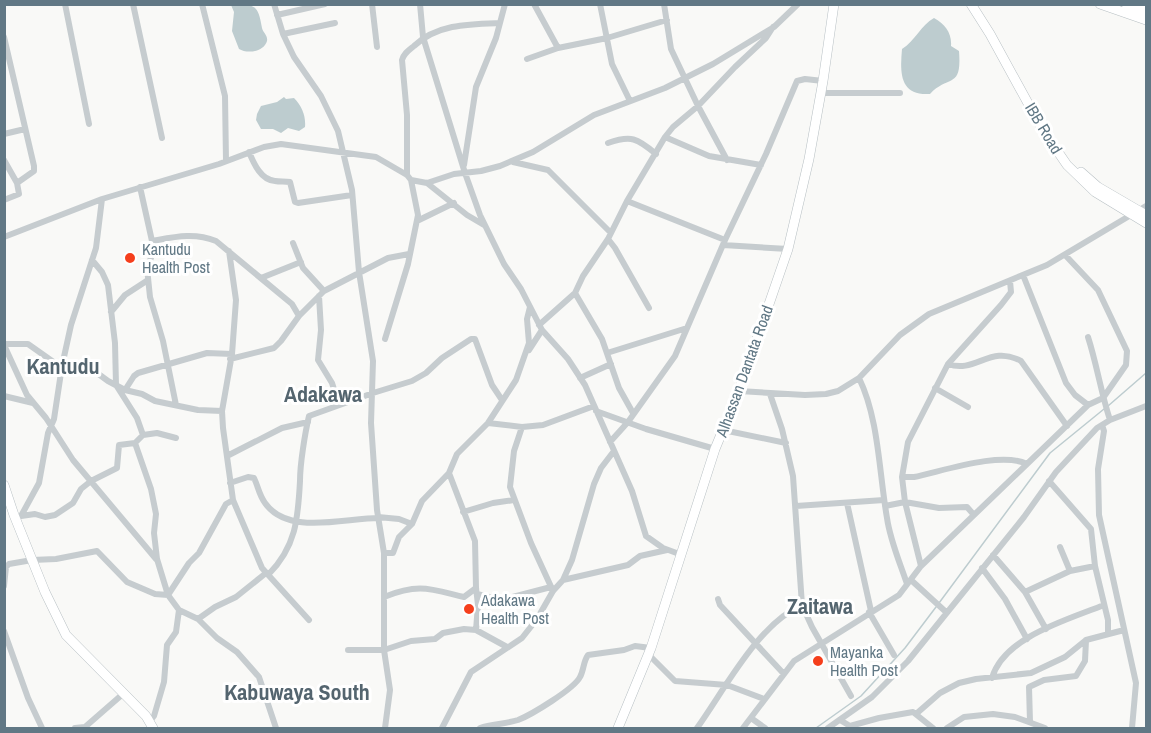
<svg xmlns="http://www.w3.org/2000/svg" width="1151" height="733" viewBox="0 0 1151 733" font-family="'Archivo Narrow',sans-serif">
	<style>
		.water { fill: #bdcccf }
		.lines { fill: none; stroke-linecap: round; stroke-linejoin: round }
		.stream { stroke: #bdcccf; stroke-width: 1.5 }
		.secondary-casing { stroke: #b8c0c4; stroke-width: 10 }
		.street { stroke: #c6cccf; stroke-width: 6 }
		.secondary { stroke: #fff; stroke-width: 9 }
		.poi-dot { fill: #f53f1c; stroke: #fff; stroke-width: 2 }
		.labels { text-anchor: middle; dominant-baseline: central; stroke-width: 6; stroke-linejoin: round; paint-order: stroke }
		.street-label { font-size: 16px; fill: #617885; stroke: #fff }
		.poi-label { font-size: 16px; fill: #617885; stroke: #fff; text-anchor: start }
		.district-label { font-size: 22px; font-weight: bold; fill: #54656f; stroke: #fff }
	</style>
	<rect width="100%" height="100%" fill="#f9f9f7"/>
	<path class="water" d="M231,5C255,4 258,4 262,28C263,33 268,35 267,41C264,52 247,54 239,49L232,31L234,12Z
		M934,18C945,24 952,33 951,46L959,51C962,90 949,74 930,94C899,96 900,72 902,49C915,41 921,25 934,18Z
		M284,97L286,99L294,98C302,106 306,116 305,127L299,131L288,128L281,133L273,129H261L256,120L257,114L261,106L277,102Z"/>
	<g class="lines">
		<path class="stream" d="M1108,406L1146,373
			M939,603L1050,453L1104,409
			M816,728L861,696L905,648L936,607"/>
		<g class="secondary-casing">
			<path id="secondary" d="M971,4L990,34L1041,127L1067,165L1095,192L1146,223
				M1100,4L1146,20
				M1126,4L1146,11
				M1081,172L1098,187L1146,215
				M4,485L14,515L45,592L66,635L146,716L153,728
				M618,728L651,648L715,449L739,391L788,249L809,159L823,81L834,4"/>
		</g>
		<path class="street" d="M65,4L89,124
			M133,4L162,138
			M202,4L225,96L226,161
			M274,4L283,34L294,57L321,96L338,131L352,190L359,272L373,361L371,423L377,510L384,553V650L390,690L385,728
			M372,4L377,47
			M420,4L423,37L465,173L480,215L504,264L521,289L542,330L568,359L585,385L632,491L646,536L663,548L682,555
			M534,4L558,48L607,38L667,20
			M600,4L612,64L630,101
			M664,4L671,49L698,106L727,160
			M277,15L325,4
			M283,34L335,23
			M4,37L34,166V171L17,183L19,194L4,200
			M527,59L558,48
			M821,93H900
			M4,134L25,129
			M665,137L709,156L761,165
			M608,143C631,135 637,138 656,154
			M249,152C254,164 261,180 275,181C280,182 285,181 290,182L295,202L298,203L352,195
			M4,160L17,183
			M513,162L548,170L611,233
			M464,165L476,87L496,38L505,4
			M407,175V115L402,60C404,53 409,50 414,46C437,24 469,24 500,23
			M427,183L467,215L484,225
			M140,187L154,250L147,268L150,297L163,341L176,405
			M627,201L725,240
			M417,221L454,203
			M4,237L102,199L219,164L264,147L281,144L376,157L407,175L411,180L427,183L454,174L481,171L500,166L533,152L594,115L665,88L713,64L774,27L798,4
			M608,239L615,248L649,308
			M152,241C174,237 194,232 216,241L292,304L299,316
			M293,243L303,268L324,291
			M723,245L788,249
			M229,251L236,300L232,354L222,411L223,428L233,500L262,568L309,620
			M92,260L102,272L108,285L115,343L116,385L137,418L143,435
			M1023,275L1066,383L1075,395L1088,405
			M261,278L301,262
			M575,293L602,339L619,388L633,413
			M319,296L321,330L318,360L332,383L339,405
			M111,312L125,295L148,280
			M539,325L575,293L583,276L608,239L627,201L665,137L673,127L698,106L735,67L766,38L773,27
			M1088,337C1097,365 1101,393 1110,420
			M385,339L408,264L418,215L411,180
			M4,344H28L62,368L93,370L108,381L125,390L142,394L155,401L198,410L222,411
			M4,345L27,395L46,418L73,460L156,559
			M529,350L542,330
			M607,353L687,328
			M230,359L274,348L281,341L299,316L324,291L388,258L409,254
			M948,364C976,374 990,344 1021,361L1067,426
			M580,378L611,364
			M859,378C879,419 879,473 887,518C890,540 900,563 907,584
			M935,388L968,407
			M125,390L134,376L138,373L207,353L232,354
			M739,391L805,395L826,394L838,391L859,378L900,335L929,314L1047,265L1146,206
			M770,394L782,429L793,476L802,605L812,627L851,696
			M4,396L33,403
			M596,411L646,429L715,449
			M488,423L522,427L543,425L594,406
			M1102,425L1104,431L1098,469L1099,515L1136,683L1132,728
			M522,427L514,451L510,487L531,543L553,591
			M723,430L786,443
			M610,442L628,422L675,356L725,240L766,154L797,81L805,79L823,81
			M135,443L151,489L156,514L154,533L157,559L168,595L179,610L198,619L217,638L237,652L259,677L276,728
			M227,456L282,428L308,422
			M449,473L475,541L476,588L478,605L476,630
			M902,477H914C943,471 1001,451 1027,464
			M1049,481L1091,529L1095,566L1108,620V633
			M230,483L248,477L254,478C258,486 259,495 265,503C288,536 344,518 379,518
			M847,503L871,611
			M796,506L884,500
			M885,506L905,502L939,508L967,507L974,515
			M463,512L493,503L514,500
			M21,516L35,514L45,517L55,515L73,503L81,489L91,481L117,468L119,445L135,443L143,435L157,433L176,438
			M378,517L399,519L412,524
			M15,519L21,516L39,483L48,433L54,419L62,366L71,325L96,248L102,199
			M1060,547L1070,571
			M384,553H393L399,537L412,524L422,501L449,473L457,454L488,423L516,380L529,343L527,319L530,307
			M993,555L1025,592L1046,629
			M921,566L905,502L902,477L908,442L948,364L1001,305L1011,292L1010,281
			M982,568L1005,599L1027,639
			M268,575C296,547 298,519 300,481C300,464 305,433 309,416L373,393L412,381L426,373L442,358L471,339H475L492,385L502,400
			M563,580L628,565L640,556L667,550
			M911,580L946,612
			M4,586L6,567L9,564L32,560L56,559L97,551L127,582L155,594L168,595
			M1025,592L1070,571L1095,566
			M477,594L501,600L551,587
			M168,595L189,563L199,553L226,504L233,500
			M384,597C419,583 430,589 464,597L476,588
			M718,599L720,605L783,673
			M869,612L894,655
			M198,619L215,607L236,597L266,573
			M4,631L28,698L42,728
			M348,650H384L411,641L435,639L443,633L464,629L476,630L507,647
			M648,654L675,681L727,685L764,699
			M992,678C1004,637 1067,620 1104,605
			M916,714L940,693L959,683L976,679L1031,673L1065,657L1086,640L1124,630
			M751,718L765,728
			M840,720L850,726L879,718L913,712L933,728
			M150,721L154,716L164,682L167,645L176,632L179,610
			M1030,722L1029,687L1044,680L1076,676L1085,661L1086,640
			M75,728L85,727L124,693
			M442,728L471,672L522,638L537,619L553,591L563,580L572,560L594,484L601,468L614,451
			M480,728C492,724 505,724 518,720C531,715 574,689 580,677C584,670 583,662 588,655L624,650L635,646L651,648
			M697,728C725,689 758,624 802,605
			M743,728L794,661L899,595L921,566L1027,464L1088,405L1103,398L1126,365L1127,351L1098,290L1066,256
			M828,728L872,697L908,661L1024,517L1056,472L1097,428L1110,420L1146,406
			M947,728L964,717L993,714L1015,717L1045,728"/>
		<use href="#secondary" class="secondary"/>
	</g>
	<g class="poi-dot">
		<circle cx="130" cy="258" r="6"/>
		<circle cx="469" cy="609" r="6"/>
		<circle cx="818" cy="661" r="6"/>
	</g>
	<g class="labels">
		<g class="street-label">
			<text transform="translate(1044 128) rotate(59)">IBB Road</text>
			<text transform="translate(744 371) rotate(-70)">Alhassan Dantata Road</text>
		</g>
		<g class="poi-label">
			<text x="142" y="249">Kantudu<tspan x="142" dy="18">Health Post</tspan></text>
			<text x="481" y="600">Adakawa<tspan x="481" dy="18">Health Post</tspan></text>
			<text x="830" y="652">Mayanka<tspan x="830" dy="18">Health Post</tspan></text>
		</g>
		<g class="district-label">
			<text x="63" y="366">Kantudu</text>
			<text x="323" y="394">Adakawa</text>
			<text x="820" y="606">Zaitawa</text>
			<text x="297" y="692">Kabuwaya South</text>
		</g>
	</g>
	<rect width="1151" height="733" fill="none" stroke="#617885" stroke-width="12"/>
</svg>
